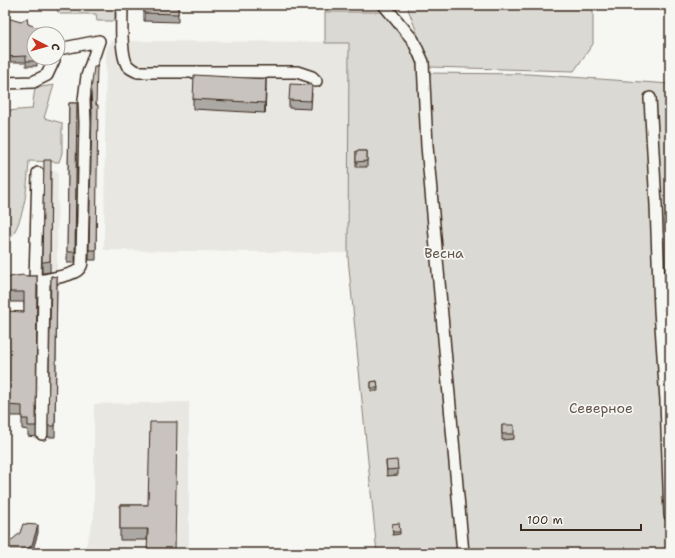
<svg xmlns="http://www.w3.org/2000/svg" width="675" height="558" viewBox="0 0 675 558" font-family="'Shantell Sans',sans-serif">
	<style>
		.built { fill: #e8e7e2 }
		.green { fill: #dad9d3; stroke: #8a8278 }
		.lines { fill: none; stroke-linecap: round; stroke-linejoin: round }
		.minor-casing { stroke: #3b2a1e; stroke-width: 14 }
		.minor { stroke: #f6f6f2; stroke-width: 11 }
		.wall { fill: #aca8a3; stroke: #3b2a1e }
		.shaded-wall { fill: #8c8885; stroke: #3b2a1e }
		.building { fill: #c8c3be; stroke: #3b2a1e }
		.labels { text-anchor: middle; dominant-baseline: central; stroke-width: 3.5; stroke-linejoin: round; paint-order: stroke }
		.park-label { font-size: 14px; fill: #63564b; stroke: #f6f6f2 }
	</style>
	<rect width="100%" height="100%" fill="#f6f6f2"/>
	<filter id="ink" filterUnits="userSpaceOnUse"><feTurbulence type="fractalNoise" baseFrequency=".025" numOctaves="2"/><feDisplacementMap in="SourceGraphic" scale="8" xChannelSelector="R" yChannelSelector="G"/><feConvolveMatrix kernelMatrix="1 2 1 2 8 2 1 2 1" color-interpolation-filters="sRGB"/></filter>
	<g filter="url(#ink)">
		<path class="built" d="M112,41L349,42L348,253L104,250L106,52L108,46Z
			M33,170L58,171L55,437H28Z
			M189,402V553H84L94,517V404Z"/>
		<path class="green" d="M5,5H115V21H97L96,14H60L58,12L54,6L5,7Z
			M412,5H593V44L574,71L430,67L408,9Z
			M325,12H381L391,17L408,38L419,73L528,74L670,84V553H377L348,258L349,43H325Z
			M54,85L44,118L62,123V153L59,162L29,161C27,188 25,224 5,245V111L32,109L35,88Z"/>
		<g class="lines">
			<g class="minor-casing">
				<path id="minor" d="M122,5C122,20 120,53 127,65C130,69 134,70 138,72H297L312,77L316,81
					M384,5L413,40L423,62L427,146L463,553
					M5,83L33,82L47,75L54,60
					M650,98L656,205L660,310L666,401L670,515
					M35,280L38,173
					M37,280H44L42,434
					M44,280C53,278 78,275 81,266C82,264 82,261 82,259L85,123L84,100L87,76L99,41L64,48"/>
			</g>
			<use href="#minor" class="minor"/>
		</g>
		<path class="wall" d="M144,5H178V22L144,21Z
			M5,19L28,24L34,34L37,58V66H26V62H5Z
			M5,90H8V110H5Z
			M91,90L97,105L96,260H89L92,120Z
			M266,90L265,113L193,109V99Z
			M312,93L311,109L289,108V100Z
			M69,103H77L75,263H67Z
			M356,151H367V167H356Z
			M51,171L50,272L44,273H42V262Z
			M24,276H37L36,437L28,436V430L22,429V416H5V311L24,312V302H6V278Z
			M51,276L57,277L55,437H48Z
			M377,381L378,391H371V382Z
			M502,425L514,434V439L502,440Z
			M386,461L398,469V475L387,476Z
			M120,505H148L147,540H120Z
			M392,526L400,532V534L393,535Z"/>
		<path class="shaded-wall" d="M266,79V90L265,113V103Z
			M38,525V533L32,553H22Z"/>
		<path class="building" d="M144,5H178V14L144,13Z
			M7,18L21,22L27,18L28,24L51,33V34H34V58H37V61H26V56L5,57V19Z
			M94,67H97L96,105H98L96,250H89L92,113L91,90Z
			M194,75L266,79L265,103L193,99Z
			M290,84L312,85L311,101L289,100Z
			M5,90H8V104H5Z
			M69,103H77L75,252H67Z
			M356,151H367V161L356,162Z
			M44,160H51L50,261L44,262H42Z
			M24,275V276H37L36,426H28V419H22V406L5,405V311L24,312V292H6V278L15,276Z
			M51,276L57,277L55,426H48Z
			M377,381L378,388H371V382Z
			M150,422H177L175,553H147L148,529H120V505H148Z
			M502,425H514V434H502Z
			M397,460L398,469L387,470L386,461Z
			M399,523L400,532H393L392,524Z
			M23,524L38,525L32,545L22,553H5V544H7L20,533Z"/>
	</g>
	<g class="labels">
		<g class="park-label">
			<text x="444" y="253">Весна</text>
			<text x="601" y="408">Северное</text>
		</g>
	</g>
	<rect width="675" height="558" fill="none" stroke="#f6f6f2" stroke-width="20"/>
	<rect x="10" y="10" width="655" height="538" fill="none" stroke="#3b2a1e" stroke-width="1.5" filter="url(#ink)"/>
	<g transform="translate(46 46) rotate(96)"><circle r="19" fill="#f6f6f2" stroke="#aba49d"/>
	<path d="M0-3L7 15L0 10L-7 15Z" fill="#c8321e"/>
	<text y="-6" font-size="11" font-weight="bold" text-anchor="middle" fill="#3b2a1e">С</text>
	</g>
	<path d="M521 524v6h120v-6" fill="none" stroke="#3b2a1e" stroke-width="2"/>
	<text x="527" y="524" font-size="12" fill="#3b2a1e" stroke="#f6f6f2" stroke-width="3" paint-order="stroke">100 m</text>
</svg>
